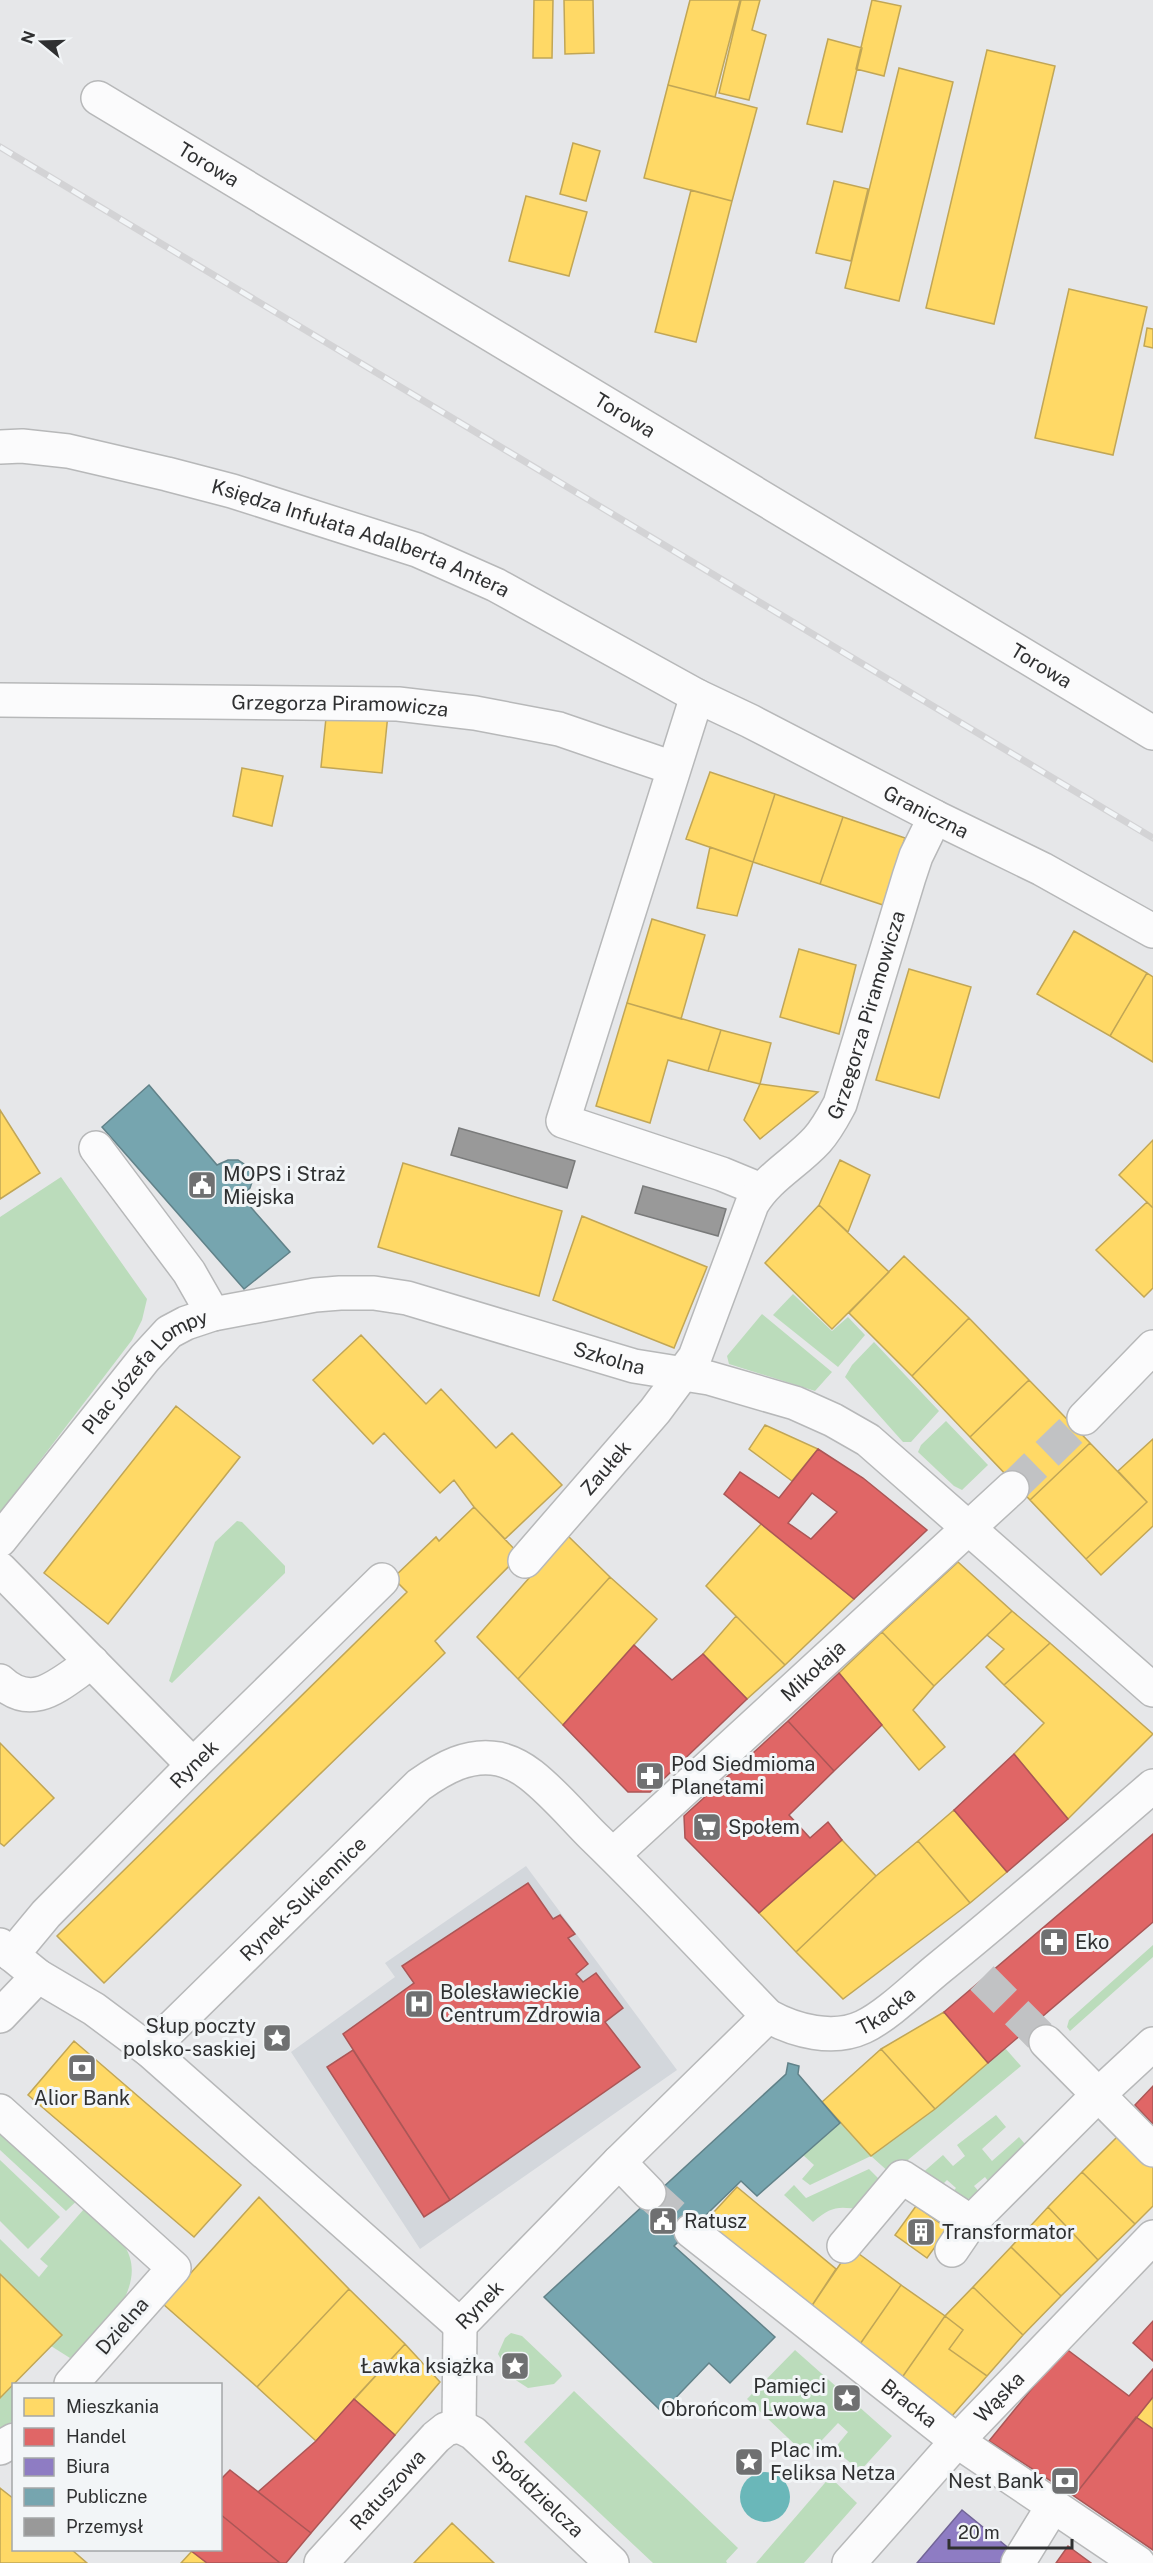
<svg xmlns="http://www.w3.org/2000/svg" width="1153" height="2563" viewBox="0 0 1153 2563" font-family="'Public Sans',sans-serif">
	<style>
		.built { fill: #d3d7dc }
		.green { fill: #bbdcbb }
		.water { fill: #6ab7b9 }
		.homes { fill: #ffd966; stroke: #c1a656; stroke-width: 1.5 }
		.shops { fill: #e06666; stroke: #ab5656; stroke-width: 1.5; fill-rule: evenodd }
		.offices { fill: #8e7cc3; stroke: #726597; stroke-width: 1.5 }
		.public { fill: #76a5af; stroke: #618289; stroke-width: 1.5 }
		.industry { fill: #999; stroke: #797a7a; stroke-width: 1.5 }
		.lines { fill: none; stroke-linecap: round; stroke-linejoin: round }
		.minor-tunnel { stroke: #c1c2c4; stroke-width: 33; stroke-dasharray: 33 16; stroke-linecap: butt }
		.minor-casing { stroke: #b7b8b9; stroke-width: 36 }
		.minor { stroke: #fbfbfc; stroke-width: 33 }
		.rail-casing { stroke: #d3d3d5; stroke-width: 7 }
		.rail { stroke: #f2f5f7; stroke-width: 4.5; stroke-dasharray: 14; stroke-linecap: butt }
		.labels { text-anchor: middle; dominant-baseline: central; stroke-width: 6; stroke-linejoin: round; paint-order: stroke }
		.street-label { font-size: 20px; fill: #2f3031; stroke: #f2f5f7 }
		.poi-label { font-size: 20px; fill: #2f3031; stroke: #f2f5f7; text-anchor: start }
	</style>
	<rect width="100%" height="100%" fill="#e6e7e9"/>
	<path class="built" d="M526,1866L677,2070L420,2249L291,2052L395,1977L385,1963Z"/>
	<path class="green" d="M61,1177L147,1299L142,1320L132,1340L0,1513V1217Z
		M793,1294L832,1331L848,1317L865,1335L838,1367L773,1315Z
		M762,1314L832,1372L815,1391L729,1364L727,1356Z
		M874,1342L939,1411L911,1442H903L845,1377L852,1365Z
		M946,1421L988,1465L962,1490L954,1486L918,1452L921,1445Z
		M237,1521L242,1522L285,1566V1573L172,1683L169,1681L215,1542Z
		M1153,1945V1957L1070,2031L1067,2027L1069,2020Z
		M1005,2048L1021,2066L891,2174L871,2156L810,2185L802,2179L814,2165L803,2155L840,2123L871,2156L935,2109Z
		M996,2115L1006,2127L982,2149L992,2161L1019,2137L1030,2150L991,2185L985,2177L974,2186L981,2194L968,2199L948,2197L956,2188L947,2180L937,2190L920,2175L943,2155L953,2166L965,2156L957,2145Z
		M0,2120L83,2195L66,2211L0,2150Z
		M0,2160L60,2217L28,2249L0,2221Z
		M869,2169L883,2183L862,2210C838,2206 832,2206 813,2222L784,2195L794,2185L806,2198Z
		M84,2209C97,2220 115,2232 125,2247C150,2286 100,2338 70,2358L51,2346L0,2274V2239L39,2277L48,2266L40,2259Z
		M511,2333L522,2336L560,2372L562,2376L554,2384L528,2388L511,2377L498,2354L505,2338Z
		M795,2350L892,2436L860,2471L834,2449L848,2432L838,2423L807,2456L747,2399Z
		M14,2385L13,2420L0,2434V2398Z
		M574,2391L738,2548L726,2561L727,2563H653L524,2442Z
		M830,2477L857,2503L804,2563H756Z"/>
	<path class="water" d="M740 2497a25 25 0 1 1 50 0a25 25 0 1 1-50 0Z"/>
	<path class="homes" d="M534,0H553L552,58H533Z
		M564,0H593L594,53L565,54Z
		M690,0H740L715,97L668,85Z
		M741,0H760L752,30L766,35L749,100L719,93Z
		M872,0L901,6L884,76L856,69Z
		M828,39L862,48L842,132L807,124Z
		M987,50L1055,66L994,324L926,308Z
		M899,68L953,82L899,301L845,288Z
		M668,85L757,108L732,201L644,178Z
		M573,143L600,151L586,201L560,194Z
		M834,181L868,189L851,261L816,253Z
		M691,190L732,201L696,342L655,332Z
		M526,196L587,212L569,276L509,261Z
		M1069,289L1147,307L1113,455L1035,438Z
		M1147,328L1153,329V348L1144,346Z
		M327,708L388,714L382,773L321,767Z
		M242,768L283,776L272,826L233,816Z
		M710,772L775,794L753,862L686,839Z
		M775,794L843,817L820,884L753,862Z
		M843,817L905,838L883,905L820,884Z
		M710,847L753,862L737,916L697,908Z
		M652,919L705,935L681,1019L627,1003Z
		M1074,931L1147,973L1110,1036L1037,994Z
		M799,949L856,965L839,1034L780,1017Z
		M909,969L971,987L939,1098L876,1080Z
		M1147,973L1153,977V1062L1110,1036Z
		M627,1003L721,1030L708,1071L668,1060L650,1123L596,1106Z
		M721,1030L771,1043L760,1084L708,1071Z
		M760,1084L818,1092L760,1139L744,1120Z
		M0,1110L40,1173L0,1199Z
		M1153,1140V1208L1119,1175Z
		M840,1160L870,1175L848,1232L819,1205Z
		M403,1163L562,1211L539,1296L378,1247Z
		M1147,1202L1153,1208V1288L1144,1297L1096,1250Z
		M819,1205L889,1272L832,1329L765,1263Z
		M582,1216L707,1267L674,1348L553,1300Z
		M904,1256L969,1318L912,1376L849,1313Z
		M969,1318L1029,1380L970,1437L912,1376Z
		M361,1335L426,1404L441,1389L496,1448L512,1433L562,1485L505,1539L474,1507L454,1480L440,1493L384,1433L373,1444L313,1380Z
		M1029,1380L1090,1443L1030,1500L970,1437Z
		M176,1406L240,1457L108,1624L44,1573Z
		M765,1425L818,1449L792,1481L749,1449Z
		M1153,1439V1526L1101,1575L1086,1559L1147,1502L1118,1471Z
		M1090,1443L1147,1502L1086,1559L1030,1500Z
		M474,1507L520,1555L435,1641L445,1653L104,1983L57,1936L407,1592L393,1578L436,1537L439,1541Z
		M762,1523L854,1599L785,1665L706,1586Z
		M567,1535L610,1577L518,1679L477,1637Z
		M958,1562L1012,1611L934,1686L882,1632Z
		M610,1577L657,1619L563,1725L518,1679Z
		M1012,1611L1050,1643L1004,1685L986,1667L1004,1649L987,1635Z
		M736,1616L785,1665L747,1699L703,1654Z
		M882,1632L934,1686L913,1710L945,1747L919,1770L839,1673Z
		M1050,1643L1153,1734L1068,1819L1014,1754L1044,1723L1004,1685Z
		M0,1743L54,1798L4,1846L0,1843Z
		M954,1810L1007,1872L970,1903L918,1841Z
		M842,1840L876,1876L796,1952L759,1913Z
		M918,1841L970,1903L843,1999L796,1952L876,1876Z
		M944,2012L988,2063L935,2109L881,2049Z
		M74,2041L241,2185L194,2237L28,2095Z
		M881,2049L935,2109L871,2156L822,2102Z
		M1120,2134L1153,2167V2206L1135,2224L1082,2172Z
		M1082,2172L1135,2224L1098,2260L1048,2207Z
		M737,2187L836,2269L809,2310L702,2225Z
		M259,2197L349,2289L257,2387L163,2304Z
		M916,2206L948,2229L927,2258L895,2235Z
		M1048,2207L1098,2260L1061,2296L1011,2247Z
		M1011,2247L1061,2296L1023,2335L973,2287Z
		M851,2248L901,2285L858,2347L809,2310Z
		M0,2274L62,2335L0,2398Z
		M901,2285L945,2316L901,2379L858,2347Z
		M973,2287L1023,2335L987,2376L949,2349L963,2330L945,2316Z
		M349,2289L405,2344L316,2441L257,2387Z
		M945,2316L963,2330L949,2349L987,2376L951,2417L901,2379Z
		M405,2344L440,2382L395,2435L354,2399Z
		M1153,2397V2429L1136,2417Z
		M0,2488L14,2499V2550H72L87,2563H0Z
		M452,2523L494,2563H414Z
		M192,2551L207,2563H181Z"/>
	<path class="shops" d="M818,1449L863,1478L927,1530L854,1599L724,1494L740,1472L779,1498ZM812,1493L837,1512L811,1539L788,1523Z
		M634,1645L672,1680L703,1654L747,1699L650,1792H628L563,1725Z
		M839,1673L882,1725L834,1771L788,1721Z
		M788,1721L834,1771L789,1815L810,1838L828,1822L842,1840L759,1913L685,1838L684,1816Z
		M1014,1754L1068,1819L1007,1872L954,1810Z
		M1153,1834V1922L988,2063L944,2012Z
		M528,1883L553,1919L560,1915L575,1934L568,1938L588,1964L576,1974L583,1982L596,1973L623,2008L605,2022L640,2067L450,2200L343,2034L414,1983L402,1966Z
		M353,2050L450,2200L424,2217L327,2067Z
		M1153,2086V2124L1135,2105Z
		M1153,2321V2361L1133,2343Z
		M1065,2348L1129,2396L1153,2369V2397L1074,2496L989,2441Z
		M354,2399L395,2435L311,2533L258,2492L316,2441Z
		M1136,2417L1153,2429V2550L1074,2496Z
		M230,2470L311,2533L286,2563H280L220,2514V2480Z
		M220,2514L280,2563H207L190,2550H220Z
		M1068,2546L1091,2563H1056Z"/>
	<path class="offices" d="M962,2510L1011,2550L1001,2563H917Z"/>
	<path class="public" d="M149,1085L217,1165L228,1160H238L247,1166L252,1177V1182L250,1188L241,1196L290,1252L244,1289L102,1127Z
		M788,2063L799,2066L798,2074L840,2123L757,2196L741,2181L674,2246L775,2337L730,2383L709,2363L662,2412L544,2297L786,2074Z"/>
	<path class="industry" d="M459,1128L575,1161L567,1188L451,1155Z
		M643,1186L726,1209L718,1236L635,1213Z"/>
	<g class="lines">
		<path class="minor-tunnel" d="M1012,1488L1084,1418
			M982,1978L1046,2042
			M649,2193L691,2231"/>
		<g class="minor-casing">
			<g id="minor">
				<path id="s1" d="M98,98L1153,733"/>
				<path id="s2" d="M0,447L22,446L68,451L167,474L232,491L417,550L496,585L697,696L750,721L935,817L1042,869L1153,931"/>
				<path d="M697,696L563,1121L722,1174L761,1190"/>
				<path id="s3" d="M0,700L398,704L475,713L559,729L673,768"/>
				<path d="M96,1148L189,1272L213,1314"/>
				<path d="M1084,1418L1153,1347"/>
				<path id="s4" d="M0,1540L145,1358L169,1332L186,1323L213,1314L315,1295L340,1293H374L407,1298L634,1366L709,1378L795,1403L833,1420L868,1440L1153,1690"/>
				<path id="s5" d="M525,1561L655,1411L695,1357L752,1204C768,1177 796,1163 817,1140C827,1129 833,1117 840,1104L909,877L916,856L935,817"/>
				<path d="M0,1569L193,1765"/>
				<path d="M0,1681C34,1713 61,1682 92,1662"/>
				<path id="s6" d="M613,1855L1012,1488"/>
				<path d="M0,1945L38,1976L94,2009L149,2050L460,2325"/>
				<path id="s7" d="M12,1955L46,1914L193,1765L382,1580"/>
				<path d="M0,2016L38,1976"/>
				<path d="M1046,2042L1153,2150"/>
				<path id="s8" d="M149,2050L419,1785C443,1768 469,1753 499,1759C511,1762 522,1768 531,1775C554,1793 573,1816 593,1836C653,1894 710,1956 768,2016C795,2031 833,2041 863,2027C887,2016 918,1985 939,1968C1012,1909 1082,1847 1153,1786"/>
				<path d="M0,2111L174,2268L71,2384"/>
				<path d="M619,2162L649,2193"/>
				<path id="s9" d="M691,2231L957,2441L1138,2563"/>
				<path d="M844,2246L902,2177L971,2222"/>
				<path d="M952,2250L971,2222L1098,2095L1153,2044"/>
				<path id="s10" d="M460,2325L619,2162L768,2016"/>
				<path id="s11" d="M459,2426L473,2433L612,2563"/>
				<path d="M459,2426L460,2325"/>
				<path d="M0,2448L14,2440"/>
				<path id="s12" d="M321,2563L436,2437L446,2429L459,2426"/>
				<path id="s13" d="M849,2563L957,2441L1153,2237"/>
				<path d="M1018,2563L1053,2506"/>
			</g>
		</g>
		<use href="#minor" class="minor"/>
		<g class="rail-casing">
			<path id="rail" d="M0,147L1153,838"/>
		</g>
		<use href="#rail" class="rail"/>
	</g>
	<defs>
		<g id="civic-square" transform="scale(1.5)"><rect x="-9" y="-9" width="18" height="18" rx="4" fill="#6f7071" stroke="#f2f5f7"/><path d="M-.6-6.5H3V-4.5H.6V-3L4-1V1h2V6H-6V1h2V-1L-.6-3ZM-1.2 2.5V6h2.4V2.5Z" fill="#fff"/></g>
		<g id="pharmacy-square" transform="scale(1.5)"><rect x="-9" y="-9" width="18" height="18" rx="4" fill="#6f7071" stroke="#f2f5f7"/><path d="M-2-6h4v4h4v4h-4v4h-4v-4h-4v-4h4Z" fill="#fff"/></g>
		<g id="supermarket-square" transform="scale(1.5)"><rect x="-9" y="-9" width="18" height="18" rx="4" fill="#6f7071" stroke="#f2f5f7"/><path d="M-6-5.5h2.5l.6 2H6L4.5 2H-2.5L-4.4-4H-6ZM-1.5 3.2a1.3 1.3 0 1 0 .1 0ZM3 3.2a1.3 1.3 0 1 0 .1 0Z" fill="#fff"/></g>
		<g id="hospital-square" transform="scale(1.5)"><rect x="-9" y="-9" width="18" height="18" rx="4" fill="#6f7071" stroke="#f2f5f7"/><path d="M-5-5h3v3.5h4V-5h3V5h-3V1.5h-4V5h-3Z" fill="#fff"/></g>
		<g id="sight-square" transform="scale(1.5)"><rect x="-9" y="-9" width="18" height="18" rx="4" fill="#6f7071" stroke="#f2f5f7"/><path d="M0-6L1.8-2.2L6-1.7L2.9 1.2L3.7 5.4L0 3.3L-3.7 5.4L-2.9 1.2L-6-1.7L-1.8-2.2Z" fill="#fff"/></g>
		<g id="bank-square" transform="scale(1.5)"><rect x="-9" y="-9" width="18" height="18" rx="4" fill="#6f7071" stroke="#f2f5f7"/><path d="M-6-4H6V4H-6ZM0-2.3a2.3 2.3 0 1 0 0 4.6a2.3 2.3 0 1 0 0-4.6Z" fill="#fff"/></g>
		<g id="building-square" transform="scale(1.5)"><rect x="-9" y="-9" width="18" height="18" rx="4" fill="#6f7071" stroke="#f2f5f7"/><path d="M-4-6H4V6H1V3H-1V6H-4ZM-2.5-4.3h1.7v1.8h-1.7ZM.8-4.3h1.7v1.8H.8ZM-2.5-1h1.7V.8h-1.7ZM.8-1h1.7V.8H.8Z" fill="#fff"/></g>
	</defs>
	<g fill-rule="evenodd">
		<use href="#civic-square" x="202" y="1185"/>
		<use href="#pharmacy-square" x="650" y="1776"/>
		<use href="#supermarket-square" x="707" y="1827"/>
		<use href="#pharmacy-square" x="1054" y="1942"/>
		<use href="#hospital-square" x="419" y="2004"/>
		<use href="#sight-square" x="277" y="2038"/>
		<use href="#bank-square" x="82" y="2068"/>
		<use href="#civic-square" x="663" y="2221"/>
		<use href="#building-square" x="921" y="2232"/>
		<use href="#sight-square" x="515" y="2366"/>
		<use href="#sight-square" x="847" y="2398"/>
		<use href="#sight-square" x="749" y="2462"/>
		<use href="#bank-square" x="1065" y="2481"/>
	</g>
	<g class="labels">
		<g class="street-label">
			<text stroke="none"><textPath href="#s1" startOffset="129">Torowa</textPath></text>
			<text stroke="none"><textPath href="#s1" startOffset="615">Torowa</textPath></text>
			<text stroke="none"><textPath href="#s2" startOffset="374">Księdza Infułata Adalberta Antera</textPath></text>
			<text stroke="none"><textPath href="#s1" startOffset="1101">Torowa</textPath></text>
			<text stroke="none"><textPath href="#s3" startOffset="340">Grzegorza Piramowicza</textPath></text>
			<text stroke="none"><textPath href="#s2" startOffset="1004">Graniczna</textPath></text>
			<text stroke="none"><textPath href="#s5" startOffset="656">Grzegorza Piramowicza</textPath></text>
			<text stroke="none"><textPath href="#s4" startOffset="723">Szkolna</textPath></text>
			<text stroke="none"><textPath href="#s4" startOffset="224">Plac Józefa Lompy</textPath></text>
			<text stroke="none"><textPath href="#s5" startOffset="123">Zaułek</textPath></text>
			<text stroke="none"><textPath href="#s6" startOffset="272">Mikołaja</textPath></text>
			<text stroke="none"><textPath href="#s7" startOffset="264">Rynek</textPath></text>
			<text stroke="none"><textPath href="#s8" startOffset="216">Rynek-Sukiennice</textPath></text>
			<text stroke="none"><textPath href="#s8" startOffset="966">Tkacka</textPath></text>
			<text stroke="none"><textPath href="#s10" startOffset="28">Rynek</textPath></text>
			<text transform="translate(122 2326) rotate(-49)">Dzielna</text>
			<text stroke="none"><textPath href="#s13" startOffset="224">Wąska</textPath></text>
			<text stroke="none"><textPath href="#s9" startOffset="278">Bracka</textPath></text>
			<text stroke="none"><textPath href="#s12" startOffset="99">Ratuszowa</textPath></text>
			<text stroke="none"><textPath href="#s11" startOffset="104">Spółdzielcza</textPath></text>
		</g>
		<g class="poi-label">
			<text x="223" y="1174">MOPS i Straż<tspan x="223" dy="23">Miejska</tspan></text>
			<text x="671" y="1764">Pod Siedmioma<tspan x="671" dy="23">Planetami</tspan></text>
			<text x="728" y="1827">Społem</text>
			<text x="1075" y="1942">Eko</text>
			<text x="440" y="1992">Bolesławieckie<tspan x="440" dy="23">Centrum Zdrowia</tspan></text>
			<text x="256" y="2026" text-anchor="end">Słup poczty<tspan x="256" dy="23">polsko-saskiej</tspan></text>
			<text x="82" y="2098" text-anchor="middle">Alior Bank</text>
			<text x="684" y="2221">Ratusz</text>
			<text x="942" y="2232">Transformator</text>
			<text x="494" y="2366" text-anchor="end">Ławka książka</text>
			<text x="826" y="2386" text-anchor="end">Pamięci<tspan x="826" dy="23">Obrońcom Lwowa</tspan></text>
			<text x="770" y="2450">Plac im.<tspan x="770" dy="23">Feliksa Netza</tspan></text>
			<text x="1044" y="2481" text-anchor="end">Nest Bank</text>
		</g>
	</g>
	<rect x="12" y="2383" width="210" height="168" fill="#f2f5f7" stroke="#a4a6a8" stroke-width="1.5"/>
	<rect x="24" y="2398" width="30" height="18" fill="#ffd966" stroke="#a4a6a8" stroke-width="1.5"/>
	<text x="66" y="2413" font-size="18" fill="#2f3031">Mieszkania</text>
	<rect x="24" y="2428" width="30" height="18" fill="#e06666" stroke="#a4a6a8" stroke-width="1.5"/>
	<text x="66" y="2443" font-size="18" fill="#2f3031">Handel</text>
	<rect x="24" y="2458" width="30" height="18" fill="#8e7cc3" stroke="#a4a6a8" stroke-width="1.5"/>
	<text x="66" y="2473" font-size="18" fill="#2f3031">Biura</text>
	<rect x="24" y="2488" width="30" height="18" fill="#76a5af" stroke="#a4a6a8" stroke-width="1.5"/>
	<text x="66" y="2503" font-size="18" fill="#2f3031">Publiczne</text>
	<rect x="24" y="2518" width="30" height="18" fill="#999999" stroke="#a4a6a8" stroke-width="1.5"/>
	<text x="66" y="2533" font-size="18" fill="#2f3031">Przemysł</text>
	<g transform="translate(42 42) rotate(289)" stroke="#f2f5f7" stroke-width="4.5" paint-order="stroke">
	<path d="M0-4.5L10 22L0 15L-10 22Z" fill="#2f3031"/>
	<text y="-9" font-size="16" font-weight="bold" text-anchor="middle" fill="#2f3031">N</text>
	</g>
	<path d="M949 2539v9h123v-9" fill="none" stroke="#2f3031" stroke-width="3"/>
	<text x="958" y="2539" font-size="18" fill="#2f3031" stroke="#f2f5f7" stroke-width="4.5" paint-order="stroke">20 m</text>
</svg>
